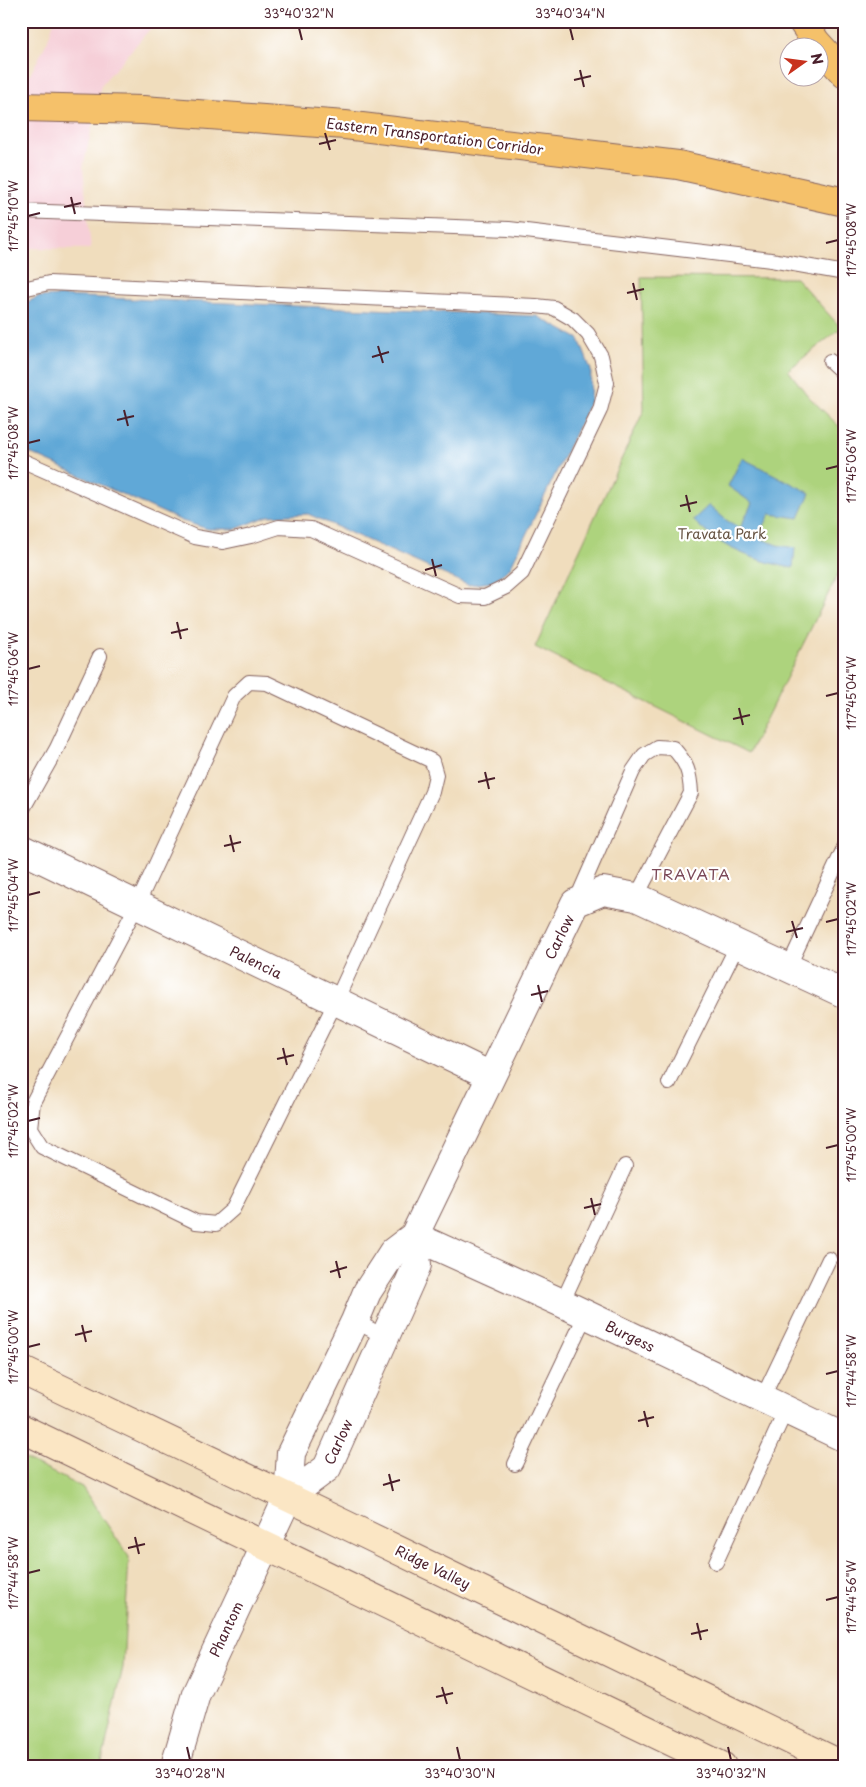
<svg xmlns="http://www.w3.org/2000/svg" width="866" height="1787" viewBox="0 0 866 1787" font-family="'Playpen Sans',sans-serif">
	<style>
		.built { fill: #f6cfd8 }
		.green { fill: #add37d; stroke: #7c7954 }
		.water { fill: #60a8d7; stroke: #556481 }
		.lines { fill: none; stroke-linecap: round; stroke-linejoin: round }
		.service-casing { stroke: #84625e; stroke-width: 16 }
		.minor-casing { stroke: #84625e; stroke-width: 30 }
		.tertiary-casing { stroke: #84625e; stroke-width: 30 }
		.secondary-casing { stroke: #84625e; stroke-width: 30 }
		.motorway-casing { stroke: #84625e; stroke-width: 30 }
		.service { stroke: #fff; stroke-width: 14 }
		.minor { stroke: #fff; stroke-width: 28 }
		.tertiary { stroke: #fff; stroke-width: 28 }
		.secondary { stroke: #fbe6c4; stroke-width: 28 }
		.motorway { stroke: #f5c16b; stroke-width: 28 }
		.ticks { fill: none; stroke: #4a1f2b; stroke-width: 2 }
		.labels { text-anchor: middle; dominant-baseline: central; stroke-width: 4.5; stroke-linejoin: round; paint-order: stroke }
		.street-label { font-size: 14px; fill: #4a1f2b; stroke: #fff }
		.park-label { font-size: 14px; fill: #685544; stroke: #fff }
		.neighbourhood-label { font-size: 15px; letter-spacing: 1px; fill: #7b4958; stroke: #fff }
		.neatline { fill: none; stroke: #4a1f2b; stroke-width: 2 }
		.ticks-label { font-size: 12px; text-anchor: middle; fill: #4a1f2b }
	</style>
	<rect width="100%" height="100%" fill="#fff"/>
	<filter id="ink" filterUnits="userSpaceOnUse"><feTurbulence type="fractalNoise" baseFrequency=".02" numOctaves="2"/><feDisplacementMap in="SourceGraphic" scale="10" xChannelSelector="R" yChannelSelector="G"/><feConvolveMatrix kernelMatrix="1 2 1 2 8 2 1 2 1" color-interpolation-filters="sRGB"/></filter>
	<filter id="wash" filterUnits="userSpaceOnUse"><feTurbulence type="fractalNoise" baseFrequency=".0096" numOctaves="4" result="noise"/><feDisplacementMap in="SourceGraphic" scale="20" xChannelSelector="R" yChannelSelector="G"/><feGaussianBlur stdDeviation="1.12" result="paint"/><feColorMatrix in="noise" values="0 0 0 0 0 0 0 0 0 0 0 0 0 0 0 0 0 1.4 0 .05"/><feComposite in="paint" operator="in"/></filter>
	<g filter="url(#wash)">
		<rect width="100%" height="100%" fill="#f0ddbd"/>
		<path class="built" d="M54,21H162L150,29L101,85L83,168L91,249L21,248V92L47,42Z"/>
		<path class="green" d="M641,277L796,278L841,328L788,370L808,396L845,432V560L749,753L535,647L644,410Z
			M21,1457L82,1487L129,1557L123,1667L101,1766H21Z"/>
		<path class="water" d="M60,296L537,316L579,339L591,370L590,402L510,568L492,582L468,585L308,514L268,516L236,529H208L182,521L21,449V305L38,297Z
			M742,458L810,493L799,518L770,514L760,534L762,539L777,545L795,548L793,568C755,561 720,548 693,520L709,505L726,520L740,528L752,503L728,486Z"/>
	</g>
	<g filter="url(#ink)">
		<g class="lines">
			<g class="service-casing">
				<path id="service" d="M21,211L509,229L771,260L845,273
					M21,292L27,288L49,283L536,306L554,308L573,319L588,334L601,356L607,383L600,410L522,573L506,587L485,597L460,596L311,529L279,527L251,536L223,542L195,537L21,460
					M830,361L845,375
					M249,682L267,683L432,761L436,775L432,792L336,1001L233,1209L216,1224L196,1222L42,1147L30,1128L33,1102L137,905L234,696Z
					M21,812L57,748L100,656
					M576,901L633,771L644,755L657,747L673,748C687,763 690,773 691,793L636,897
					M788,968L845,846
					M669,1083L738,944
					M562,1303L625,1166
					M355,1321L385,1337
					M762,1399L829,1259
					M515,1464L586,1314
					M716,1562L786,1410"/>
			</g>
			<g class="minor-casing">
				<path id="minor" d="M21,849L491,1076
					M414,1236L562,1303L845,1438
					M288,1497L291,1453L355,1321L367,1292L393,1252L414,1236L575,903L603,891L636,897L845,994
					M288,1497L327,1468L417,1265L414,1236"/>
			</g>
			<g class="tertiary-casing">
				<path id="tertiary" d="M175,1766L196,1694L288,1497"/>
			</g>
			<g class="secondary-casing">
				<path id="secondary" d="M21,1370L344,1524L844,1766
					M21,1428L722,1766"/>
			</g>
			<g class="motorway-casing">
				<path id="motorway" d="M802,21L816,42L845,74
					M21,107L143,110L345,125L678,165L845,202"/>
			</g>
			<use href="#service" class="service"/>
			<use href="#minor" class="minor"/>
			<use href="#tertiary" class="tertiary"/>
			<use href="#secondary" class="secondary"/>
			<use href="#motorway" class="motorway"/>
		</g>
	</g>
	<path class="ticks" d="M299,28L302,40M570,28L573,40M580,70L584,87M574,80L591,76M325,133L330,150M319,144L336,140M71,197L75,214M64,207L81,203M28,216L40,213M826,243L838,240M633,283L637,300M627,293L644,289M378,346L383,363M372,357L389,352M124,410L128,426M117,420L134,416M28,443L40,440M826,469L838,466M686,495L690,512M680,506L697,502M432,559L436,576M425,570L442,565M177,622L181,639M171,633L188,629M28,669L40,666M826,696L838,693M739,708L743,725M733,719L750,715M485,772L489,789M478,782L495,778M230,835L234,852M224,846L241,842M28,895L40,892M792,921L797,938M826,922L838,919M786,932L803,928M538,985L542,1002M531,995L548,991M283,1048L287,1065M277,1059L294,1055M28,1121L40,1118M826,1148L838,1145M591,1198L595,1215M584,1208L601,1204M336,1261L340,1278M330,1272L347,1267M82,1325L86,1342M75,1335L92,1331M28,1347L40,1344M826,1374L838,1371M644,1411L648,1427M638,1421L654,1417M389,1474L393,1491M383,1485L400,1480M135,1537L139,1554M128,1548L145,1544M28,1573L40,1570M826,1600L838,1597M697,1623L701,1640M691,1634L708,1630M442,1687L447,1704M436,1697L453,1693M187,1747L190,1760M457,1747L460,1760M728,1747L731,1760"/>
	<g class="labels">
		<g class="street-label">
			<text transform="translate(435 136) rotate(7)">Eastern Transportation Corridor</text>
			<text transform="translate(559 937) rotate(-64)">Carlow</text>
			<text transform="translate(256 962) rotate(26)">Palencia</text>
			<text transform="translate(630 1336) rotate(26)">Burgess</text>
			<text transform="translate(338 1442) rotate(-65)">Carlow</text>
			<text transform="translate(433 1567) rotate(26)">Ridge Valley</text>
			<text transform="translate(226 1629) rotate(-65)">Phantom</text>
		</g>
		<g class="park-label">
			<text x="722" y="533">Travata Park</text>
		</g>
		<g class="neighbourhood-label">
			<text x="691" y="873">TRAVATA</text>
		</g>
	</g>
	<rect width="866" height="1787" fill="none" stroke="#fff" stroke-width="55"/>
	<g transform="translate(804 62) rotate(76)"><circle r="24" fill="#ffffff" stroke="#b7a5aa"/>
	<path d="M0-4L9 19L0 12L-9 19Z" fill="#c8321e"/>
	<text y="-8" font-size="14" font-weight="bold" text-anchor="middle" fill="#4a1f2b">N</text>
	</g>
	<rect x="28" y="28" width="810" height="1732" class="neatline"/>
	<g class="ticks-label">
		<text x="299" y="18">33°40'32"N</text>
		<text x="570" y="18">33°40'34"N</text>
		<text transform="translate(14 216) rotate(-90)" y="4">117°45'10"W</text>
		<text transform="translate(852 240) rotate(-90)" y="4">117°45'08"W</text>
		<text transform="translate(14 443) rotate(-90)" y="4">117°45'08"W</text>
		<text transform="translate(852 466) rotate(-90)" y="4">117°45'06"W</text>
		<text transform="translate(14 669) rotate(-90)" y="4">117°45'06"W</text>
		<text transform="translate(852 693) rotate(-90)" y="4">117°45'04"W</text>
		<text transform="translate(14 895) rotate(-90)" y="4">117°45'04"W</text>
		<text transform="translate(852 919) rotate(-90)" y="4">117°45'02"W</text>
		<text transform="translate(14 1121) rotate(-90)" y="4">117°45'02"W</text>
		<text transform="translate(852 1145) rotate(-90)" y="4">117°45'00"W</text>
		<text transform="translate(14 1347) rotate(-90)" y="4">117°45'00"W</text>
		<text transform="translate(852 1371) rotate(-90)" y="4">117°44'58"W</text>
		<text transform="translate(14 1573) rotate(-90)" y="4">117°44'58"W</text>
		<text transform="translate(852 1597) rotate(-90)" y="4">117°44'56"W</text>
		<text x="190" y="1778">33°40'28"N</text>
		<text x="460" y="1778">33°40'30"N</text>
		<text x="731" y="1778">33°40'32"N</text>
	</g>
</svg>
